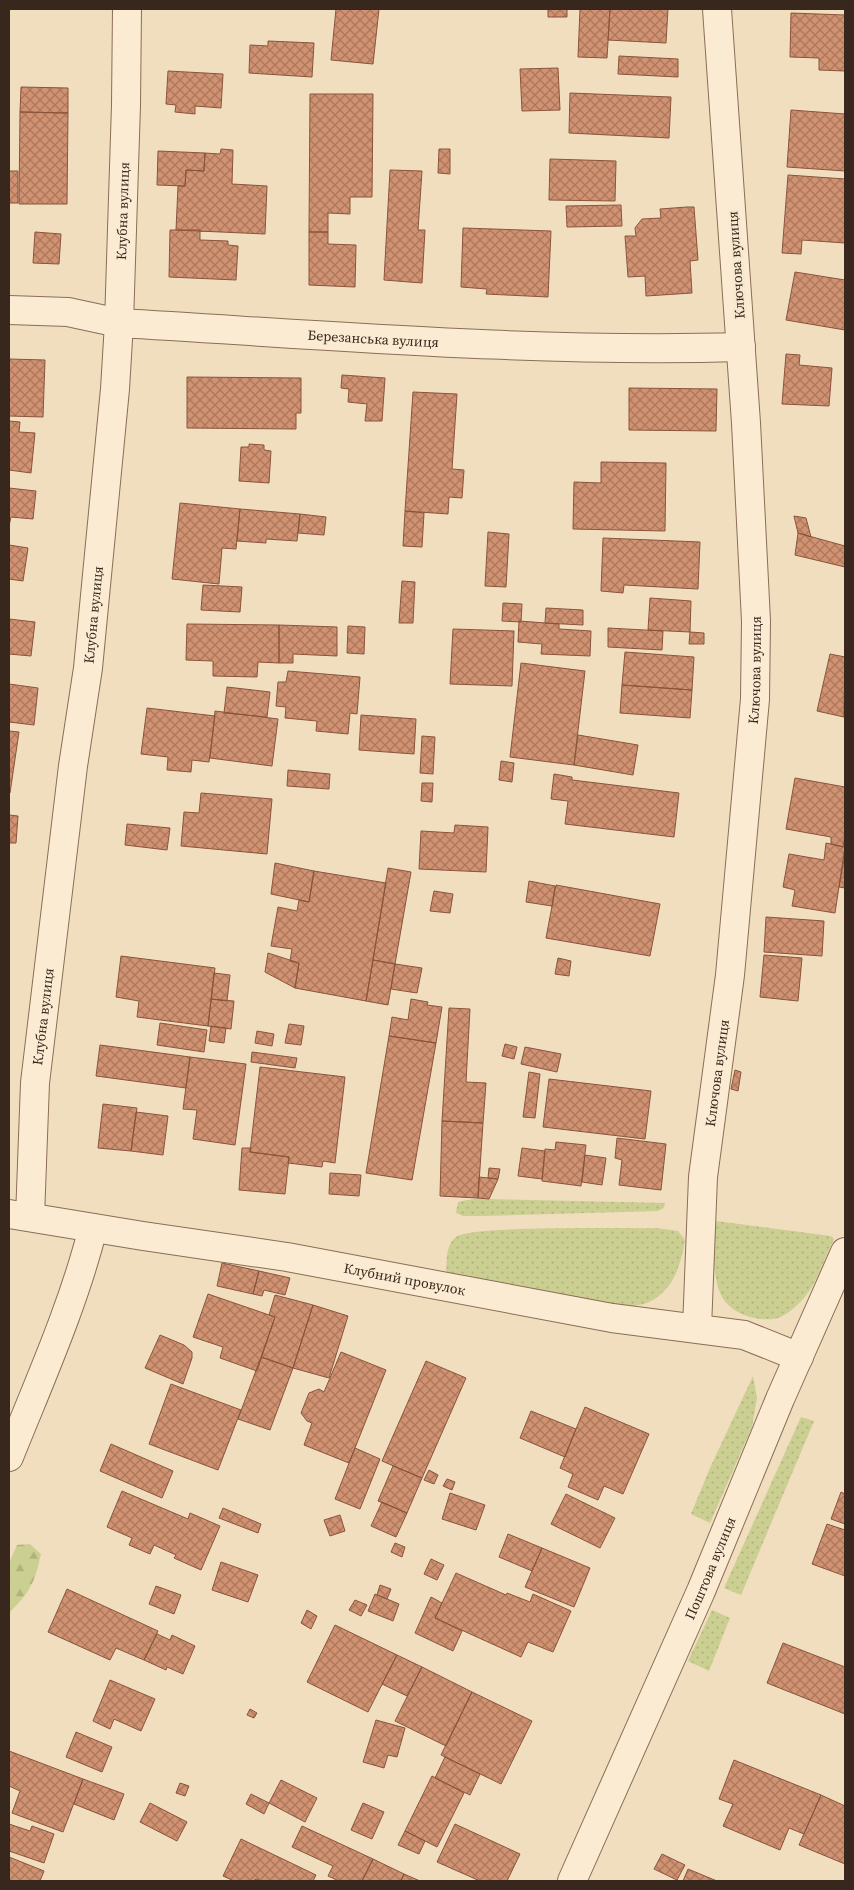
<svg xmlns="http://www.w3.org/2000/svg" width="854" height="1890" viewBox="0 0 854 1890" font-family="'Source Serif 4',serif">
	<style>
		.grass { fill: url(#grass-dots) }
		.forest { fill: url(#forest-firs) }
		.building { fill: url(#building-cross-hatch); stroke: #8a543b }
		.lines { fill: none; stroke-linecap: round; stroke-linejoin: round }
		.street-casing { stroke: #8a6e56; stroke-width: 30 }
		.street { stroke: #fbebd2; stroke-width: 28 }
		.labels { text-anchor: middle; dominant-baseline: central; stroke-width: 5; stroke-linejoin: round; paint-order: stroke }
		.street-label { font-size: 14px; fill: #38271c; stroke: #f7e8cf }
	</style>
	<defs>
		<pattern id="grass-dots" width="8" height="8" patternUnits="userSpaceOnUse" patternTransform="scale(1.25)"><rect width="8" height="8" fill="#cccf92"/><path d="M2 2h.1M6 6h.1" fill="none" stroke="#b0b27d" stroke-width="1.8" stroke-linecap="round"/></pattern>
		<pattern id="forest-firs" width="22" height="20" patternUnits="userSpaceOnUse" patternTransform="scale(1.25)"><rect width="22" height="20" fill="#cccf92"/><path d="M5 1l3.5 6h-7zM16 11l3.5 6h-7z" fill="#b0b27d"/></pattern>
		<pattern id="building-cross-hatch" width="8" height="8" patternUnits="userSpaceOnUse" patternTransform="scale(1.25)"><rect width="8" height="8" fill="#d19272"/><path d="M0 0l8 8M0 8l8-8" fill="none" stroke="#ab775d"/></pattern>
	</defs>
	<rect width="100%" height="100%" fill="#f0debf"/>
	<path class="grass" d="M478,1198L489,1199L665,1203L664,1208L658,1211L485,1216H463L456,1213L458,1202Z
		M716,1221L831,1236L834,1239C825,1257 817,1283 804,1298C797,1306 784,1318 773,1319C752,1321 726,1312 719,1290C712,1270 714,1246 714,1225Z
		M657,1228L678,1231L685,1240C681,1264 674,1290 649,1302C637,1308 620,1305 607,1304L446,1276C447,1263 445,1245 456,1237C470,1225 628,1229 657,1228Z
		M753,1376L757,1398L752,1427L710,1523L691,1514L710,1468Z
		M801,1417L814,1421L741,1595L724,1588Z
		M712,1610L730,1618L709,1671L688,1661Z"/>
	<path class="forest" d="M30,1544L41,1554C35,1582 30,1592 10,1612L9,1563L17,1545Z"/>
	<path class="building" d="M336,9H379L373,64L331,60Z
		M548,9H567V17H548Z
		M580,9H610L607,58L578,57Z
		M610,9H668L666,43L608,40Z
		M791,13L845,15V71L819,70V58L790,57Z
		M268,41L314,43L312,77L249,73L250,45L268,46Z
		M619,56L678,59V77L618,74Z
		M558,68L560,110L522,111L520,69Z
		M168,71L223,74L221,108L195,106V114L175,112L176,105L166,104Z
		M21,87L68,88V113L20,112Z
		M570,93L671,97L669,138L569,133Z
		M310,94H373L372,197H350V214L328,213V232H309Z
		M791,110L845,114V171L787,167Z
		M20,112L68,113L67,204H19Z
		M221,149L233,150L232,184L267,186L265,234L176,230L178,186H185L186,170L204,171L205,153L220,154Z
		M439,149H450V174L438,173Z
		M158,151L205,153L204,171L186,170L185,186L157,185Z
		M550,159L616,161L615,201L549,200Z
		M390,170L422,171L418,230H425L422,283L384,280Z
		M9,171H18V203H9Z
		M788,175L845,179V243L802,240L801,254L782,253Z
		M621,205L622,226L567,227L566,206Z
		M687,207H694L698,260L690,261L692,293L646,296L645,276L628,277L625,236H636L635,228L642,219L661,218L660,209Z
		M463,228L551,231L548,297L486,294L487,289L461,287Z
		M170,230H200V240L228,241V245L238,246L236,280L169,277Z
		M35,232L61,234L59,264L33,263Z
		M309,232H328V244L356,245L355,287L309,285Z
		M795,272L845,280V330L786,320Z
		M786,354L800,355L799,365L832,368L829,406L782,404Z
		M9,359L45,360L43,417L9,416Z
		M342,375L385,378L382,421H365L367,404L348,402L349,389L341,388Z
		M187,377L301,378V413H296V429L187,428Z
		M629,388L717,389L716,431L629,430Z
		M413,392L457,394L452,469L464,470L462,498L449,497L448,514L405,511Z
		M9,421L20,422L19,432L35,433L31,473L9,470Z
		M249,444L264,445V450L271,451L269,483L239,481L241,447H249Z
		M601,462L666,463L665,531L573,529L574,482L601,483Z
		M9,488L36,491L33,519L11,517L9,526Z
		M180,503L240,509L236,549L222,548L219,584L172,579Z
		M240,509L300,514L297,541L266,539V543L237,541Z
		M405,511L424,513L422,547L403,546Z
		M300,514L326,517L324,535L298,533Z
		M794,516L806,518L811,537L798,533Z
		M488,532L509,534L506,587L485,586Z
		M798,533L845,546V567L795,555Z
		M603,538L700,542L698,589L624,585L623,593L601,591Z
		M9,545L28,548L23,581L9,579Z
		M402,581L415,582L413,623H399Z
		M203,585L242,587L240,612L201,610Z
		M650,598L691,601L690,632L648,630Z
		M503,603L522,604L521,622L502,621Z
		M546,608L583,610V625L545,623Z
		M9,619L35,622L31,656L9,654Z
		M519,621L559,624V629L591,631L590,656L541,654L542,644L518,642Z
		M187,624L279,625V663L258,662L257,677L213,676V661L186,660Z
		M279,625L337,627V656L293,654V663H279Z
		M348,626L365,627L364,654L347,653Z
		M608,628L663,631L662,650L608,647Z
		M453,629L514,631L512,686L450,684Z
		M690,632L704,633V644H689Z
		M625,652L694,657L692,690L622,685Z
		M830,654L845,657L844,717L817,711Z
		M521,663L585,671L574,765L510,757Z
		M288,671L360,677L357,714L350,713L348,734L316,731L317,721L285,718L286,707L276,706L278,682H286Z
		M9,684L38,688L34,725L9,722Z
		M622,685L692,690L690,718L620,713Z
		M227,687L270,692L267,717L224,713Z
		M147,708L215,716L209,762L192,760L191,772L167,770L168,757L141,754Z
		M215,711L278,719L272,766L210,758Z
		M361,715L416,719L414,754L359,750Z
		M9,731L19,732L10,793H9Z
		M578,735L638,745L633,775L574,765Z
		M422,736L435,737L433,774L420,773Z
		M501,761L514,763L512,782L499,780Z
		M288,770L330,774L329,789L287,786Z
		M554,774L572,777V780L679,793L674,837L565,824L568,801L551,799Z
		M795,778L845,787V835L843,847L831,844V837L786,829Z
		M422,783H433L432,802L421,801Z
		M201,793L272,799L267,854L181,846L184,812L199,813Z
		M9,815L18,816L16,843H9Z
		M127,824L170,828L167,850L125,845Z
		M455,825L488,827L486,872L419,869L421,831L454,833Z
		M826,843L845,847L835,913L792,906L795,890L783,887L789,854L824,860Z
		M845,853V888L839,887Z
		M275,863L314,871L309,902L271,894Z
		M388,868L411,872L395,964L373,960Z
		M314,871L386,883L366,1001L295,988L299,963L290,961L292,949L271,946L278,907L297,911L299,900L309,902Z
		M529,881L555,886L552,906L526,902Z
		M556,885L660,904L650,956L546,938Z
		M434,891L453,894L450,913L430,911Z
		M766,917L824,921L822,956L764,952Z
		M268,953L299,963L295,988L265,972Z
		M764,955L802,958L798,1001L760,997Z
		M121,956L215,968L208,1026L137,1017L139,1001L116,997Z
		M558,958L571,961L569,976L555,974Z
		M373,960L395,964L388,1005L366,1001Z
		M395,964L422,968L417,993L391,989Z
		M214,973L230,975L227,1001L211,999Z
		M211,999L234,1001L231,1029L208,1026Z
		M411,999L428,1002L427,1005L442,1007L436,1043L389,1036L392,1017L408,1020Z
		M449,1008L470,1009L466,1082L486,1083L483,1123L442,1121Z
		M160,1023L207,1030L204,1052L157,1045Z
		M289,1024L304,1026L301,1045L285,1043Z
		M211,1026L226,1028L224,1043L209,1041Z
		M257,1031L274,1034L272,1046L255,1043Z
		M389,1036L436,1043L412,1180L366,1173Z
		M505,1044L517,1047L514,1059L502,1056Z
		M100,1045L190,1057L186,1088L96,1076Z
		M525,1047L561,1054L557,1072L521,1064Z
		M252,1052L297,1058L295,1068L251,1062Z
		M190,1057L246,1064L235,1145L193,1139L197,1110L183,1109Z
		M260,1067L345,1077L335,1163L323,1161L322,1167L288,1163L289,1157L250,1152Z
		M735,1070L741,1072L738,1091L731,1089Z
		M529,1072L540,1074L535,1118L523,1117Z
		M549,1079L651,1091L645,1139L543,1127Z
		M103,1104L137,1108L131,1151L98,1148Z
		M136,1112L168,1116L163,1155L131,1151Z
		M442,1121L483,1123L478,1198L440,1196Z
		M617,1138L666,1144L661,1190L619,1185L622,1160L615,1158Z
		M556,1142L586,1145L581,1186L542,1181L545,1149L555,1150Z
		M242,1148H251L250,1152L289,1157L285,1194L239,1190Z
		M522,1148L545,1151L542,1179L518,1176Z
		M585,1155L606,1158L602,1185L582,1182Z
		M489,1168L500,1169L498,1179L488,1178Z
		M330,1173L361,1175L359,1196L329,1194Z
		M479,1177L498,1179L489,1199L478,1198Z
		M222,1263L259,1271L253,1294L217,1286Z
		M259,1271L290,1278L285,1295L264,1290L262,1296L253,1294Z
		M208,1294L275,1317L257,1371L220,1358L223,1347L193,1337Z
		M275,1295L313,1305L293,1368L261,1357L275,1317L269,1315Z
		M313,1305L348,1316L329,1378L293,1368Z
		M160,1335L184,1345L192,1352V1358L183,1384L145,1368Z
		M341,1352L386,1370L349,1463L304,1445L312,1423L307,1421L301,1413L309,1393L319,1389L324,1392Z
		M261,1357L293,1368L270,1430L238,1419Z
		M426,1361L466,1378L422,1478L382,1461Z
		M171,1384L241,1410L218,1470L149,1444Z
		M585,1407L649,1434L623,1494L604,1486L598,1500L568,1487L573,1474L560,1468Z
		M531,1411L576,1429L565,1457L520,1438Z
		M111,1444L173,1471L162,1498L100,1471Z
		M355,1448L380,1459L360,1509L335,1499Z
		M393,1466L422,1478L407,1513L378,1501Z
		M429,1470L438,1475L434,1484L424,1480Z
		M447,1479L455,1482L452,1490L443,1486Z
		M122,1491L188,1519L190,1513L220,1526L201,1570L174,1558L176,1555L154,1545L150,1554L129,1545L132,1538L107,1527Z
		M841,1492L845,1494V1524L831,1519Z
		M450,1493L485,1505L476,1530L442,1519Z
		M566,1494L615,1518L600,1548L551,1524Z
		M382,1502L407,1513L396,1537L371,1526Z
		M223,1508L261,1524L258,1533L219,1518Z
		M340,1515L345,1531L330,1536L324,1520Z
		M827,1524L845,1530V1576L812,1564Z
		M508,1534L542,1548L532,1571L499,1557Z
		M395,1543L405,1547L402,1557L391,1552Z
		M542,1548L590,1568L574,1607L525,1587Z
		M431,1559L444,1565L437,1580L424,1574Z
		M221,1562L258,1575L248,1602L212,1590Z
		M456,1573L506,1595L507,1593L530,1602L533,1594L571,1611L553,1652L528,1642L521,1657L435,1618Z
		M380,1585L391,1589L387,1599L377,1595Z
		M156,1586L181,1595L174,1614L149,1604Z
		M67,1589L158,1631L144,1660L116,1648L110,1660L48,1632Z
		M375,1594L399,1604L393,1621L368,1611Z
		M431,1597L442,1603L435,1618L462,1631L453,1651L415,1633Z
		M355,1600L367,1605L361,1616L349,1610Z
		M307,1610L317,1616L311,1629L301,1623Z
		M335,1625L397,1655L368,1712L307,1682Z
		M157,1634L170,1640L172,1635L195,1646L183,1674L167,1667L166,1670L144,1660Z
		M783,1643L845,1667V1714L767,1683Z
		M397,1655L422,1667L407,1696L382,1684Z
		M422,1667L472,1692L446,1746L395,1721Z
		M110,1680L155,1699L141,1731L114,1719L110,1729L93,1721Z
		M472,1692L532,1721L501,1784L441,1755Z
		M250,1709L257,1713L254,1718L247,1715Z
		M376,1720L405,1728L397,1757L388,1755L384,1768L363,1762Z
		M76,1732L112,1747L102,1772L66,1757Z
		M9,1751L83,1779L63,1832L12,1813L20,1791L9,1786Z
		M445,1757L480,1774L470,1795L435,1778Z
		M734,1760L821,1795L804,1834L789,1828L780,1850L723,1826L733,1804L719,1799Z
		M432,1776L464,1793L437,1847L405,1831Z
		M83,1779L124,1794L114,1820L74,1804Z
		M281,1780L317,1798L305,1822L269,1803Z
		M180,1783L189,1786L185,1796L176,1793Z
		M251,1794L269,1803L264,1814L246,1804Z
		M821,1795L845,1806V1864L799,1845Z
		M150,1803L187,1822L177,1841L140,1822Z
		M363,1803L384,1812L372,1839L351,1830Z
		M9,1824L30,1831L32,1826L54,1834L44,1863L9,1851Z
		M455,1824L520,1854L507,1881H480L437,1862Z
		M302,1826L373,1859L362,1881H339L328,1876L333,1866L292,1847Z
		M405,1831L425,1841L419,1854L398,1845Z
		M241,1839L316,1875L313,1881H261L256,1879L254,1881H234L223,1876Z
		M662,1854L685,1865L677,1880L654,1869Z
		M9,1857L44,1871L40,1881H9Z
		M373,1859L404,1874L401,1881H362Z
		M688,1869L717,1881H683Z
		M404,1874L420,1881H401Z"/>
	<g class="lines">
		<g class="street-casing">
			<g id="street">
				<path id="s1" d="M9,310L68,312L119,323C326,335 534,353 741,347"/>
				<path id="s2" d="M9,1214L143,1236L287,1257L612,1318L744,1335L799,1357"/>
				<path id="s3" d="M30,1217L35,1083L73,766L88,668L115,389L119,323L126,105L127,9"/>
				<path id="s4" d="M697,1328L703,1177L730,975L755,699L756,621L746,423L717,9"/>
				<path d="M9,1457C39,1382 73,1307 93,1228"/>
				<path id="s5" d="M572,1881L701,1591L780,1399L845,1252"/>
			</g>
		</g>
		<use href="#street" class="street"/>
	</g>
	<g class="labels">
		<g class="street-label">
			<text stroke="none"><textPath href="#s3" startOffset="1011">Клубна вулиця</textPath></text>
			<text transform="translate(736 265) rotate(-94)">Ключова вулиця</text>
			<text stroke="none"><textPath href="#s1" startOffset="366">Березанська вулиця</textPath></text>
			<text stroke="none"><textPath href="#s3" startOffset="606">Клубна вулиця</textPath></text>
			<text stroke="none"><textPath href="#s4" startOffset="661">Ключова вулиця</textPath></text>
			<text stroke="none"><textPath href="#s3" startOffset="201">Клубна вулиця</textPath></text>
			<text stroke="none"><textPath href="#s4" startOffset="256">Ключова вулиця</textPath></text>
			<text stroke="none"><textPath href="#s2" startOffset="401">Клубний провулок</textPath></text>
			<text stroke="none"><textPath href="#s5" startOffset="342">Поштова вулиця</textPath></text>
		</g>
	</g>
	<rect width="854" height="1890" fill="none" stroke="#38271c" stroke-width="20"/>
</svg>
